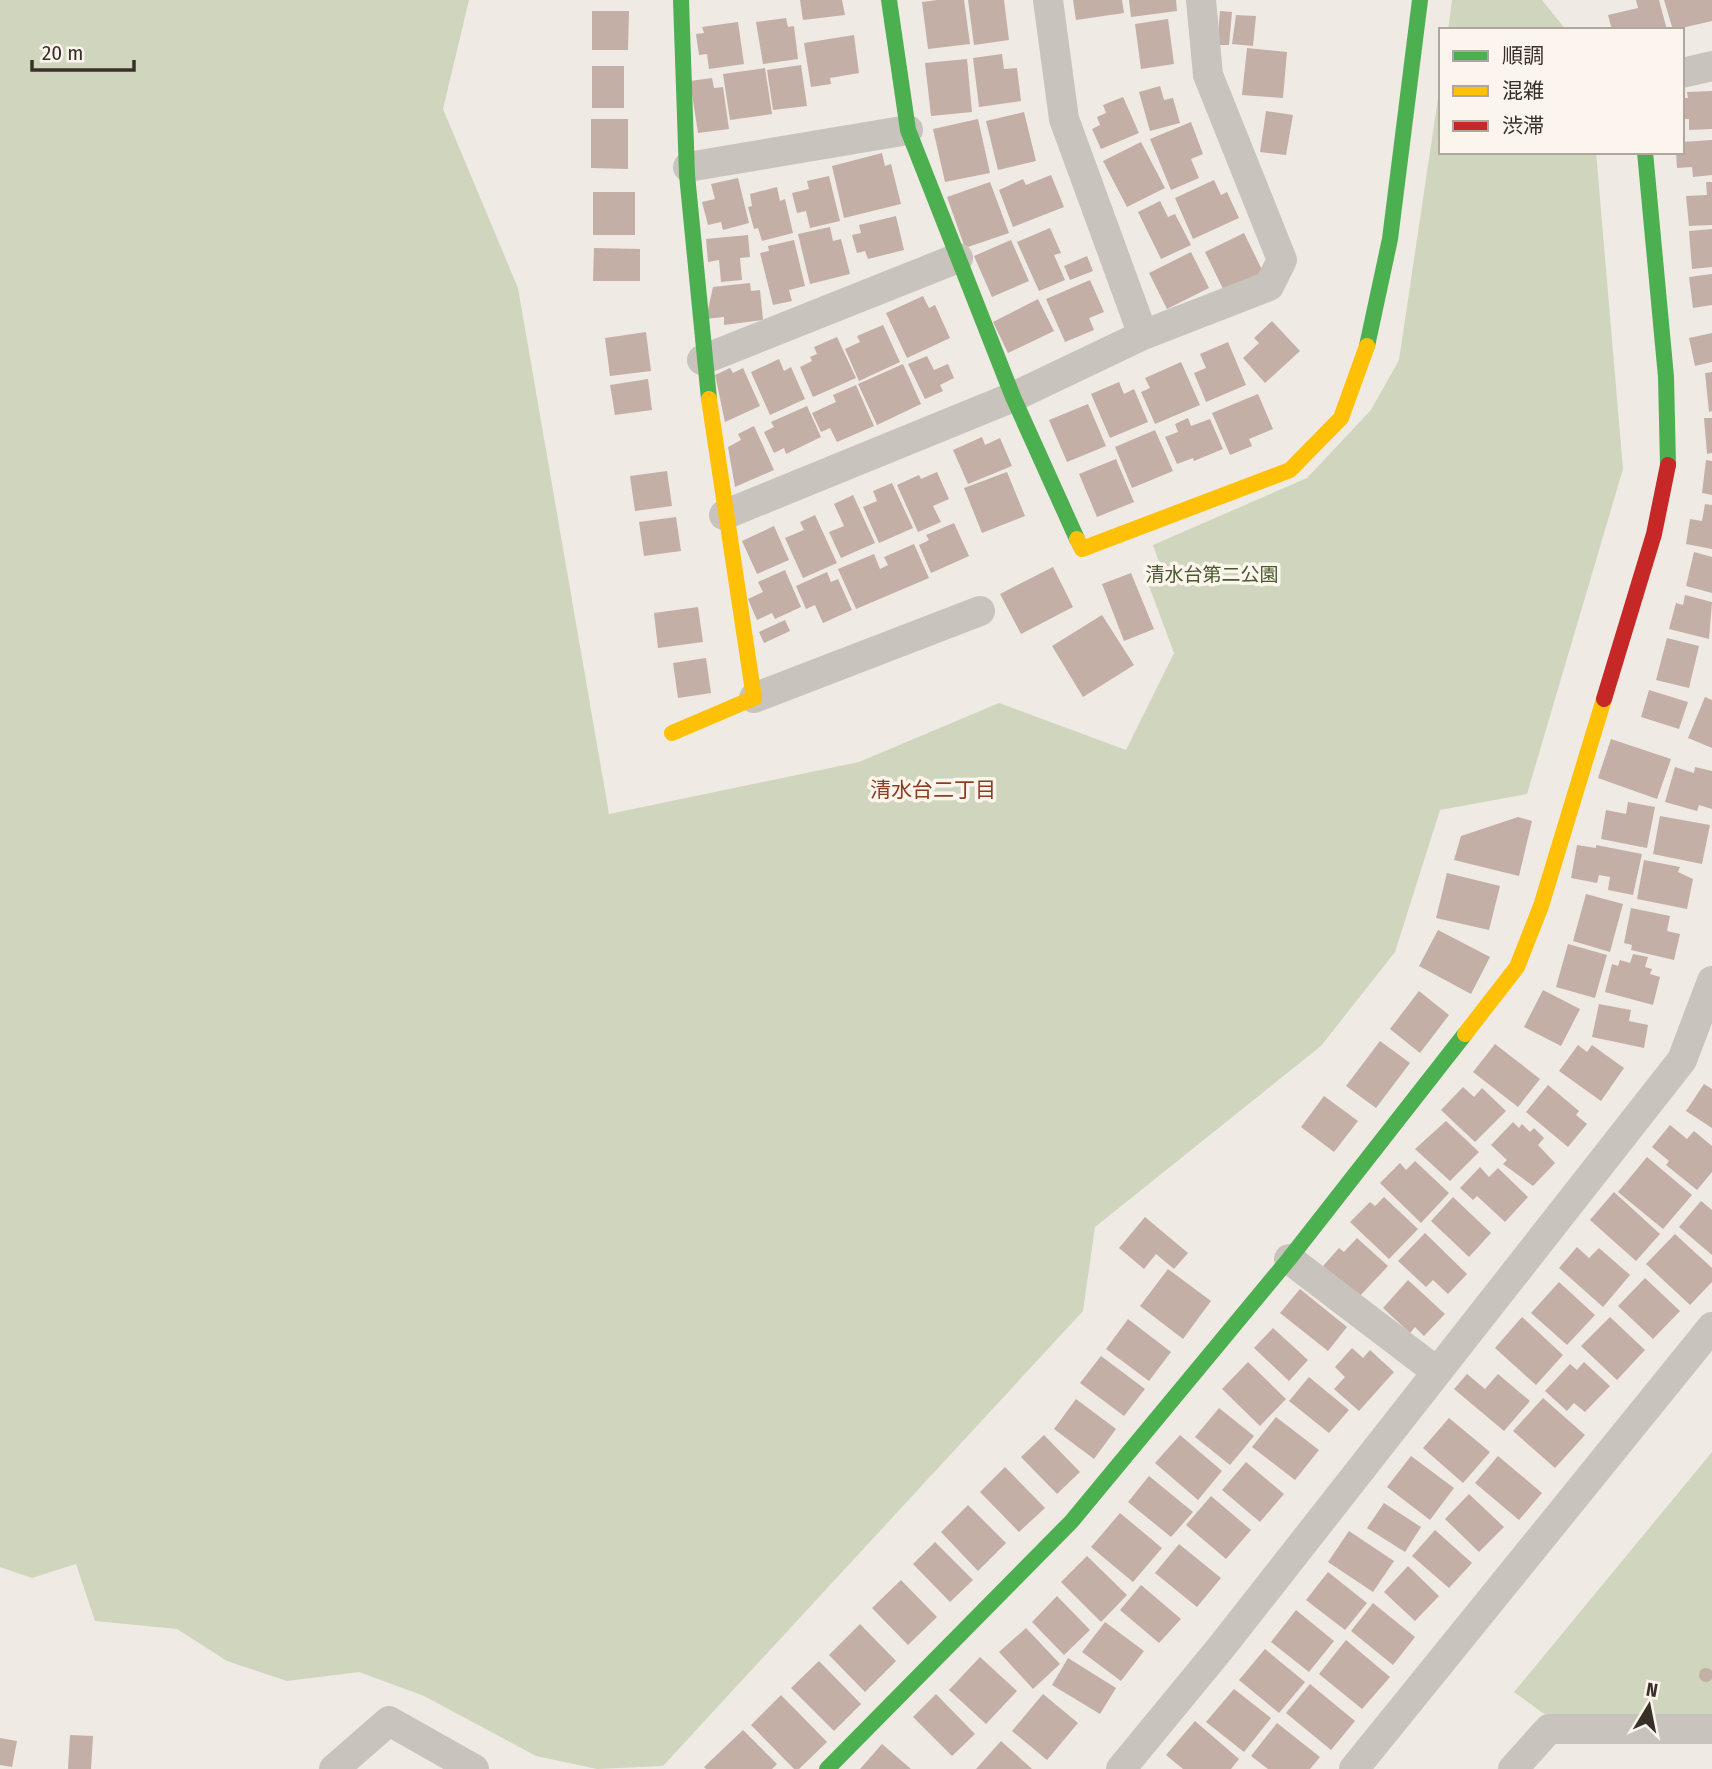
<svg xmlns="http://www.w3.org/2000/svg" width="1712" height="1769" viewBox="0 0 1712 1769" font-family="'Fira Sans Condensed','Noto Sans JP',sans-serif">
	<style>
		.green { fill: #d0d5be }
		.building { fill: #c3afa6 }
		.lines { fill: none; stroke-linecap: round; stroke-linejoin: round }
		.street { stroke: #c9c3bd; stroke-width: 30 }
		.fast { stroke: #4caf50; stroke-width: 16 }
		.slow { stroke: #ffc107; stroke-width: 16 }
		.jam { stroke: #c62828; stroke-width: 16 }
		.labels { text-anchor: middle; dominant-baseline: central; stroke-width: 7; stroke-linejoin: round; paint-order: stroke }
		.park-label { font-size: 19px; fill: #48592d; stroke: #fbf5ed }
		.neighbourhood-label { font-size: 21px; fill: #8c3d21; stroke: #fbf5ed }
	</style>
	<rect width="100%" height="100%" fill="#f0eae4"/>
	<path class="green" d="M0,0H469L443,109L518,288L609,814L859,762L999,703L1126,750L1174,653L1146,578L1162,571L1153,545L1307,478L1371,410L1399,360L1441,78V152H1596L1623,469L1527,794L1440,810L1395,952L1321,1046L1095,1227L1083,1311L663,1766L597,1769L536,1756L424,1696L359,1672L287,1681L227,1661L177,1629L95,1621L76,1564L32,1578L0,1567Z
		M1452,0H1542L1566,30H1448Z
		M1712,1452V1715L1544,1714L1514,1692Z"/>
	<path class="building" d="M800,0H842L845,15L803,20Z
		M937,0H964L970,44L928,49L922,2Z
		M968,0H1004L1009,40L974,45Z
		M1073,0H1122L1124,13L1076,20Z
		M1129,0H1176L1177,11L1131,17Z
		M1636,0H1659L1667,30H1612L1608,15L1638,8Z
		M1664,0H1712V21L1673,30Z
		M592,11H629L628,50H592Z
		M1220,11L1232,12L1229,45H1217Z
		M1236,15L1256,16L1253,46L1232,44Z
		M786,18L788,27L794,26L798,59L763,64L756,22Z
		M1168,19L1174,64L1141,69L1135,24Z
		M738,22L744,64L709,69L707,54L699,55L696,34L704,33L702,27Z
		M854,35L859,73L830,78L831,84L811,87L804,43Z
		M1247,48L1287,52L1283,98L1242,95Z
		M1002,54L1004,69L1017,68L1021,101L979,107L973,58Z
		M967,59L972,112L931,116L925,63Z
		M801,65L807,106L773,110L767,70Z
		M592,66H624V108H592Z
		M765,68L772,114L730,120L723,74Z
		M712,78L714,88L723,87L729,129L698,133L690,81Z
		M1160,86L1164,100L1173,98L1180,123L1150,131L1139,92Z
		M1712,91V129L1689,130V119H1682V98H1688L1687,92Z
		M1123,97L1139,133L1101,149L1092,129L1100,125L1097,117L1106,113L1103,105Z
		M1266,111L1293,115L1286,155L1260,152Z
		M1024,112L1036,161L998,170L986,121Z
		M591,119H628V169L591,168Z
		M978,119L990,173L945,182L933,129Z
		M1191,122L1203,154L1191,159L1199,178L1171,190L1150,139Z
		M1712,140V175L1693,177L1692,167L1677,168L1676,152H1682V142Z
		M1141,142L1165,188L1127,207L1103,161Z
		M882,153L885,166L891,164L901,204L844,218L832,166Z
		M1051,175L1064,207L1013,227L999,190L1023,179L1026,185Z
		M829,176L840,221L810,228L806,211L797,213L792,193L809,189L807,181Z
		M738,178L749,223L723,230L721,222L708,225L702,202L715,199L711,184Z
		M1214,180L1221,195L1227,192L1239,218L1193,239L1175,198Z
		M990,182L1009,233L965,248L947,197Z
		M1706,182H1712V225L1689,226L1686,196L1707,195Z
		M777,187L780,201L785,199L793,233L762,241L758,228L754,229L748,207L752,206L750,194Z
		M593,192H635V235H593Z
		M1160,201L1168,217L1175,214L1191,245L1161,259L1138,212Z
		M896,216L904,250L868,259L865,251L857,253L852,235L861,233L859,225Z
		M830,227L833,241L841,239L850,274L810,284L798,234Z
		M1050,228L1061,253L1054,255L1065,280L1039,291L1017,242Z
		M1712,229V267L1692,269L1689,231Z
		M1244,233L1266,278L1227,297L1205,252Z
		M748,235L750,257L740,258L742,280L721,282L719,260L708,262L706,239Z
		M794,240L805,286L789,290L792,301L773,305L760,253L769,251L768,246Z
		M1011,240L1029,281L992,297L974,256Z
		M594,248L640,249V281H593Z
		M1191,252L1209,288L1167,309L1149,273Z
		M1087,256L1093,271L1070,280L1064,266Z
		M1712,274V305L1693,308L1689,277Z
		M1090,280L1104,312L1089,318L1094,330L1065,342L1046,299Z
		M750,283L751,291L760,290L763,320L724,325V317L706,319L713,287Z
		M923,296L929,308L935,305L950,338L907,358L886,313Z
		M1038,299L1054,331L1008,353L993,322Z
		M1272,321L1300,351L1265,383L1243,358L1259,343L1254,338Z
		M883,325L900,362L859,381L845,349L860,342L857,336Z
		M646,332L651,371L610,376L605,338Z
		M1712,333V362L1695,366L1689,338Z
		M837,337L856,378L813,397L800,367L812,361L810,357L817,354L814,347Z
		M1228,342L1246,385L1206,402L1194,373L1206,368L1200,354Z
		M927,356L934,370L948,364L954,378L940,385L943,391L925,399L908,364Z
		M779,359L784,371L791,367L805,399L770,415L751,372Z
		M1181,362L1200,405L1155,424L1141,392L1150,388L1145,378Z
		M903,364L921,404L877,425L858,384Z
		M730,368L733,373L743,368L760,406L725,422L715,375Z
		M1712,372V411L1709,412L1705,373Z
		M648,379L652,410L615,415L610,385Z
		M1119,382L1124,394L1134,389L1148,422L1110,438L1091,394Z
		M856,385L874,426L837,442L830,428L821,432L812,413L836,402L833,395Z
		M1258,394L1273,429L1249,439L1252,446L1230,455L1212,413Z
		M1088,404L1106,446L1067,462L1049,420Z
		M807,406L821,437L786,454L784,448L774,453L764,432L774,427L771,422Z
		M1188,418L1191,426L1210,419L1223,449L1194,461L1193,458L1177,464L1165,437L1178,432L1175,424Z
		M1704,418H1712V453L1707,454Z
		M754,426L774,470L735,487L728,447L741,440L738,434Z
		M1155,430L1173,471L1132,488L1115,447Z
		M982,437L985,445L1000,438L1012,466L968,484L953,450Z
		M1116,459L1134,502L1097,517L1079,474Z
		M1706,460L1712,461V495L1702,493Z
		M667,471L672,506L635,511L630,476Z
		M937,472L949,499L933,506L941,522L918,532L897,485L919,475L921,479Z
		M1007,472L1025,516L982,533L964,488Z
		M892,483L913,528L879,543L863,507L877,501L873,491Z
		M853,495L875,543L841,558L829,532L844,526L834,504Z
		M1705,504L1712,505V549L1686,544L1690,519L1702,521Z
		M815,515L837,563L803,578L785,538L804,530L800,522Z
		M676,517L681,551L644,556L639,522Z
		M954,523L969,556L931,573L919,545L929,540L926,535Z
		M774,526L789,560L757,574L742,541Z
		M914,544L929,578L856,609L838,569L874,554L880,569L888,565L884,557Z
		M1694,552L1712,557V593L1686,586Z
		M1053,567L1073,607L1021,634L1000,594Z
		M785,570L801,607L775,619L772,613L757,620L748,599L763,592L758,582Z
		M827,572L831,582L838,579L852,610L823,623L815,605L806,609L796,586Z
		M1131,573L1154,629L1124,641L1102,584Z
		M1685,595L1712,602L1709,639L1669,629L1676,603L1683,605Z
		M698,607L703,642L658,648L654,613Z
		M1102,615L1134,665L1083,697L1052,646Z
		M785,620L790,631L764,643L759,632Z
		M1667,638L1699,646L1689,688L1656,680Z
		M706,658L711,693L678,698L673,663Z
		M1649,690L1688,702L1679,729L1641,717Z
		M1705,697L1712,700V748L1688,738Z
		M1611,739L1671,759L1657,799L1598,778Z
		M1675,767L1694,773L1695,767L1712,771V809L1699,805L1697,811L1665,802Z
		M1628,802L1655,807L1647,848L1601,839L1606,810L1626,814Z
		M1660,816L1710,825L1702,864L1653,854Z
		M1518,817L1532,821L1519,876L1454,860L1461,836Z
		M1577,845L1596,848V845L1642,854L1633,895L1608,890L1610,877L1599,875L1597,883L1571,878Z
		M1644,860L1680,867L1678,872L1693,879L1687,909L1637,899Z
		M1447,873L1500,886L1489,930L1436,918Z
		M1586,894L1623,904L1610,952L1573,941Z
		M1631,908L1670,916L1667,931L1680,934L1674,960L1631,950L1632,945L1624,943Z
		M1438,930L1490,957L1471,994L1419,966Z
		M1568,944L1607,955L1595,998L1556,987Z
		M1633,954L1648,957L1645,967L1652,969L1650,974L1660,977L1653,1005L1605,992L1612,964L1618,966L1620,960L1630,963Z
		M1543,990L1580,1009L1561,1046L1524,1027Z
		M1419,991L1449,1015L1420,1053L1390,1029Z
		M1599,1004L1631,1010L1629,1021L1648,1025L1644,1048L1592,1037Z
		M1380,1041L1410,1063L1376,1108L1346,1086Z
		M1495,1044L1540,1079L1518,1107L1473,1072Z
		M1578,1045L1587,1052L1592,1045L1624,1068L1601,1101L1559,1071Z
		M1704,1084L1712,1089V1128L1686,1111Z
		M1548,1085L1579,1111L1576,1115L1587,1124L1568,1147L1526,1112Z
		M1463,1087L1474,1097L1482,1088L1506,1111L1475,1142L1441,1110Z
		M1324,1096L1358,1121L1334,1152L1301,1127Z
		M1446,1121L1479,1152L1450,1181L1415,1149Z
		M1513,1122L1519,1128L1522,1124L1530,1132L1534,1128L1544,1138L1538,1145L1555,1163L1533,1186L1503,1164L1507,1160L1491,1145Z
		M1670,1125L1687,1139L1694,1131L1712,1146V1172L1697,1190L1666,1165L1669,1161L1652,1147Z
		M1647,1157L1692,1195L1663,1229L1618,1192Z
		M1415,1161L1449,1193L1421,1223L1380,1183L1400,1163L1406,1170Z
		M1480,1167L1489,1177L1498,1168L1528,1197L1505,1222L1477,1196L1473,1200L1460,1188Z
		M1614,1192L1660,1234L1636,1261L1590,1220Z
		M1384,1197L1418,1229L1389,1259L1350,1222L1370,1202L1375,1206Z
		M1453,1197L1491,1233L1469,1257L1431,1221Z
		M1701,1201L1712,1210V1255L1679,1227Z
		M1145,1217L1188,1253L1174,1269L1156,1254L1144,1269L1119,1248Z
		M1425,1233L1467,1274L1448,1294L1433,1280L1426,1287L1398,1261Z
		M1675,1234L1712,1268V1282L1690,1305L1646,1264Z
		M1357,1238L1388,1266L1358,1298L1323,1266L1339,1248L1344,1252Z
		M1577,1247L1589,1258L1599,1248L1630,1275L1603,1307L1559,1268Z
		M1168,1269L1211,1301L1183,1339L1140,1306Z
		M1645,1278L1680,1311L1653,1339L1618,1306Z
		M1408,1280L1445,1314L1424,1336L1415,1327L1410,1333L1383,1308Z
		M1559,1282L1595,1315L1567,1345L1531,1313Z
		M1300,1289L1347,1327L1328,1351L1280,1313Z
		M1522,1317L1563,1355L1536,1385L1495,1348Z
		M1610,1317L1645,1350L1617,1380L1581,1346Z
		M1128,1319L1171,1352L1149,1381L1106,1349Z
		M1273,1328L1308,1360L1289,1381L1254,1348Z
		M1352,1348L1363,1358L1370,1350L1394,1372L1359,1411L1334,1389L1345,1377L1335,1367Z
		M1101,1356L1145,1389L1124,1416L1080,1383Z
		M1248,1362L1286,1399L1260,1426L1222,1389Z
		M1584,1362L1610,1386L1585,1412L1574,1403L1567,1411L1545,1391L1570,1364L1577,1370Z
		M1467,1374L1485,1389L1498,1374L1530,1401L1504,1431L1454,1389Z
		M1309,1377L1349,1410L1329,1433L1289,1401Z
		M1543,1398L1585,1435L1555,1468L1513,1431Z
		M1076,1399L1116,1429L1094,1459L1054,1429Z
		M1219,1408L1254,1436L1230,1465L1195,1437Z
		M1276,1417L1319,1450L1295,1480L1252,1447Z
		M1449,1418L1490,1452L1463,1483L1423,1448Z
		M1044,1435L1080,1472L1057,1494L1021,1457Z
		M1180,1435L1222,1471L1198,1500L1155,1463Z
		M1411,1456L1454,1488L1430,1520L1387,1487Z
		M1498,1456L1542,1493L1519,1520L1475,1483Z
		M1246,1462L1284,1494L1260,1522L1222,1490Z
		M1005,1467L1045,1508L1019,1532L980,1492Z
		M1149,1476L1193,1512L1171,1537L1128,1502Z
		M1469,1494L1504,1527L1479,1552L1445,1519Z
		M1211,1496L1251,1530L1226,1559L1186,1525Z
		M1384,1503L1421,1527L1405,1552L1367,1528Z
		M968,1505L1006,1543L978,1571L941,1532Z
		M1120,1513L1162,1548L1133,1582L1091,1547Z
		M1435,1530L1472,1563L1449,1588L1412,1556Z
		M1349,1531L1394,1561L1373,1592L1328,1562Z
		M935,1542L973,1580L950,1602L913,1564Z
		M1179,1544L1221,1578L1197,1607L1155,1573Z
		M1087,1556L1127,1595L1101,1622L1061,1582Z
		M1408,1566L1439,1596L1415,1621L1384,1592Z
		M1328,1572L1367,1603L1345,1630L1306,1600Z
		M901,1580L937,1617L908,1645L872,1608Z
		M1141,1585L1181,1619L1159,1643L1120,1610Z
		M1057,1596L1090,1630L1064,1655L1032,1622Z
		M1373,1603L1415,1637L1393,1665L1351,1631Z
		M1296,1610L1334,1641L1309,1672L1271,1642Z
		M1105,1622L1144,1651L1121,1681L1082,1652Z
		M860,1624L896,1661L865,1692L829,1655Z
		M1026,1628L1060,1664L1033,1689L999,1652Z
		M1346,1640L1390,1677L1362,1709L1319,1674Z
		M1265,1649L1305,1682L1279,1713L1239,1680Z
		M980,1657L1017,1691L986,1724L949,1690Z
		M1068,1658L1116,1688L1100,1714L1052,1685Z
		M819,1661L861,1704L834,1731L791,1688Z
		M1699 1675a7 7 0 1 1 14 0a7 7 0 1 1-14 0Z
		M1310,1684L1355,1721L1331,1750L1286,1713Z
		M1234,1689L1271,1718L1244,1752L1206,1722Z
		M936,1694L975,1734L952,1756L913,1717Z
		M1043,1694L1078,1723L1047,1760L1012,1731Z
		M781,1695L827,1742L799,1769H794L751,1725Z
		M1195,1721L1239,1759L1231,1769H1183L1166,1755Z
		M1277,1723L1320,1757L1310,1769H1268L1251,1756Z
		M743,1730L777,1764L772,1769H706L704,1767Z
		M70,1735L93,1736L91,1769H68Z
		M0,1738L17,1741L12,1767L0,1765Z
		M1001,1741L1032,1769H976Z
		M882,1744L911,1769H860Z"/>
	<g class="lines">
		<path class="street" d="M1048,0L1064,119L1143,335
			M1682,73L1712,66
			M688,167L908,130
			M702,360L958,258
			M724,515L1013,397L1143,335L1269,286L1282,260L1208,75L1201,0
			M754,698L980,611
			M1289,1259L1436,1371
			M334,1769L389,1721L474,1769
			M1121,1769L1223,1645L1682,1060L1712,981
			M1354,1769L1712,1327
			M1513,1769L1549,1729H1712"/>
		<path class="fast" d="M681,0L687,175L709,399
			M889,0L908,130L1013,397L1077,539
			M1645,152L1666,377L1668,465
			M1367,346L1390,239L1420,0
			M827,1769L1071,1522L1289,1259L1465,1034"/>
		<path class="slow" d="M1077,539L1082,549L1290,470L1341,418L1367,346
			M672,733L754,698L709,399
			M1465,1034L1517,967L1541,906L1604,699"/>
		<path class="jam" d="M1604,699L1654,534L1668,465"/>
	</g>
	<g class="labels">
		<g class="park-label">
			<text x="1212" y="574">清水台第二公園</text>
		</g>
		<g class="neighbourhood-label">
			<text x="933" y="790">清水台二丁目</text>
		</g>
	</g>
	<rect x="1439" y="28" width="245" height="126" fill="#fbf5ed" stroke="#aea69f" stroke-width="2"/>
	<rect x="1453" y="51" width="35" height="10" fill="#4caf50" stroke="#aea69f" stroke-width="2"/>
	<text x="1502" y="63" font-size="21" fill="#3a302a">順調</text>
	<rect x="1453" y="86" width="35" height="10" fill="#ffc107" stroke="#aea69f" stroke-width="2"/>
	<text x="1502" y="98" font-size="21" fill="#3a302a">混雑</text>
	<rect x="1453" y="121" width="35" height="10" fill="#c62828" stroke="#aea69f" stroke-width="2"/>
	<text x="1502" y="133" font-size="21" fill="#3a302a">渋滞</text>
	<g transform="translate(1649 1706) rotate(10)" stroke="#fbf5ed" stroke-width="5" paint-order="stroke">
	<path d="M0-5L12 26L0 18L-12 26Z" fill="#3a302a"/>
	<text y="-10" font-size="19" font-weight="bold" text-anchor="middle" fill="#3a302a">N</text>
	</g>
	<path d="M32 60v10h102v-10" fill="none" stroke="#3a302a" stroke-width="3.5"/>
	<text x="42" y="60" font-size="21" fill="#3a302a" stroke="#fbf5ed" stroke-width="5" paint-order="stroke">20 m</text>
</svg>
